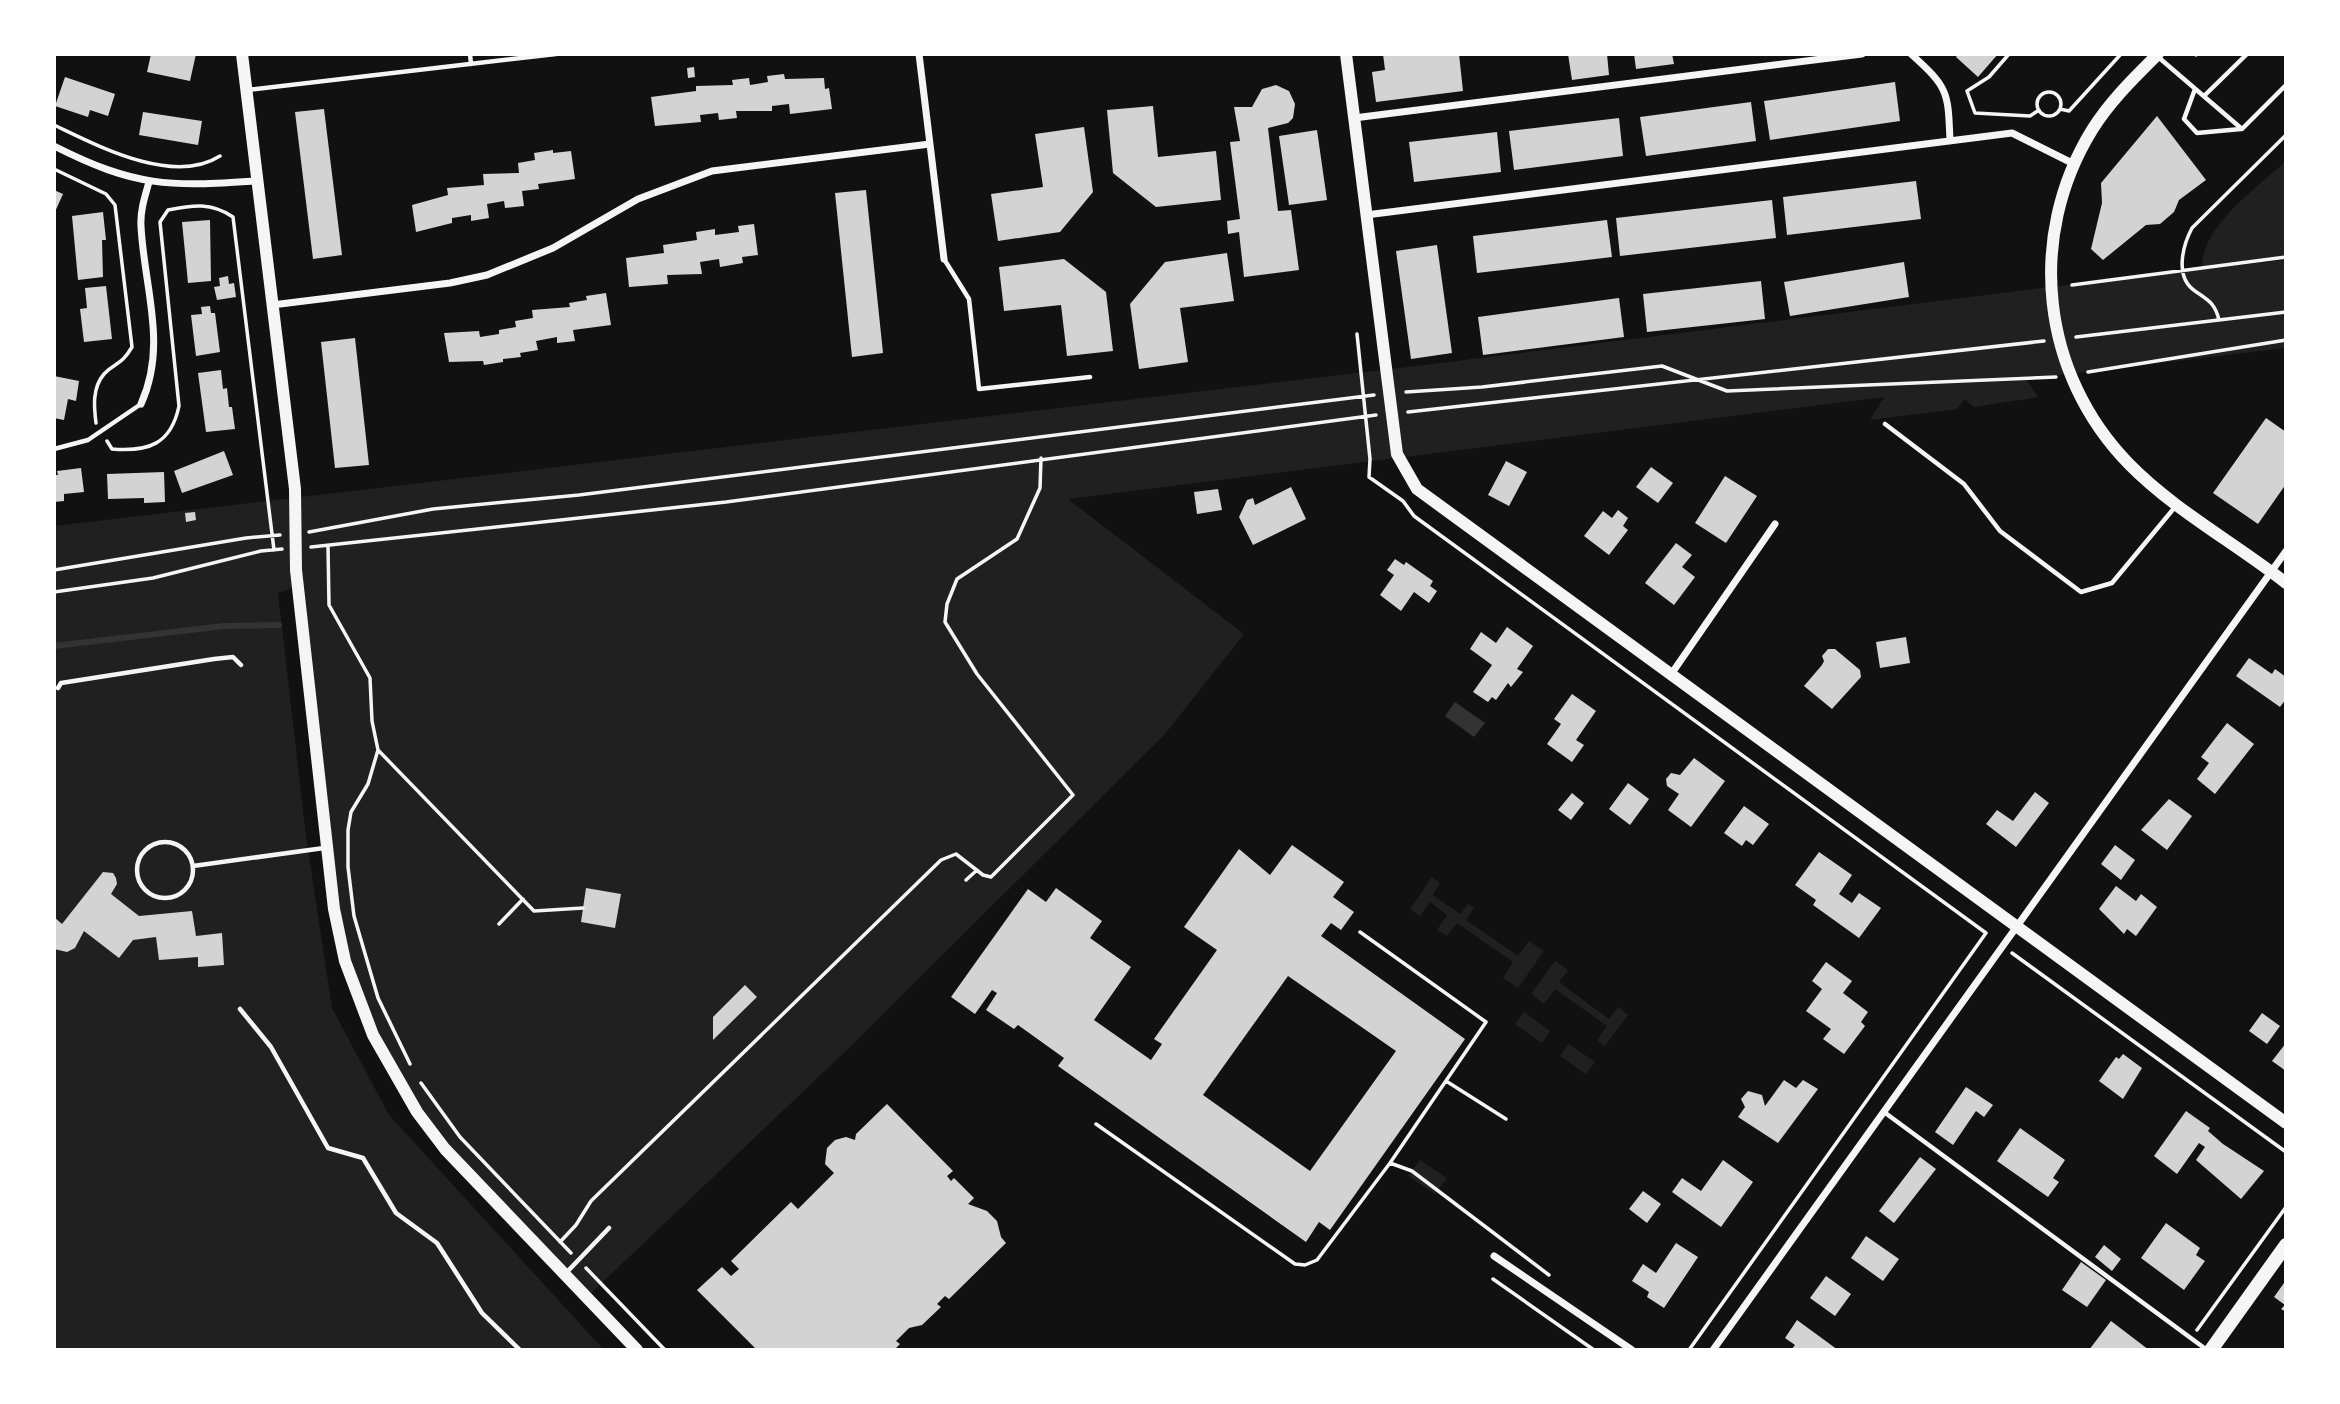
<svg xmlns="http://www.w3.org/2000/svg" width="2340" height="1404" viewBox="0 0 2340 1404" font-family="Ubuntu,sans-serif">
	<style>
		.green { fill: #202020 }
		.water { fill: #333 }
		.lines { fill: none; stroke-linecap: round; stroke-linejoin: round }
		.stream { stroke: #333; stroke-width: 6 }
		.building { fill: #d3d3d3; fill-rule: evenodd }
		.path { stroke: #f5f5f5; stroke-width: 3.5 }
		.service { stroke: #f5f5f5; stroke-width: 4.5 }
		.minor { stroke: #f5f5f5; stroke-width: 7 }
		.tertiary { stroke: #f5f5f5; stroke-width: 12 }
		.primary { stroke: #f5f5f5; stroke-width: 14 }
	</style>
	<rect width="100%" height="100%" fill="#111"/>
	<path class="green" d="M2286,161V257L2209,268L2286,260V348L2026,379L2038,397L1974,407L1965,399L1957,409L1870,420L1884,397L1068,499L1244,634L1165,734L850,1047L586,1298L445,1149L357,996L327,848L297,586L278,593L306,836L332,1008L389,1115L604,1350H54V526L1408,367L2202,268C2201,226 2257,188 2286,161Z
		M1432,877L1440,883L1433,895L1460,914L1468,904L1474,908L1466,920L1518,956L1529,941L1544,951L1518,988L1503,978L1513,962L1457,923L1447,936L1437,930L1447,915L1430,902L1420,916L1410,909Z
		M1555,961L1568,970L1559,982L1609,1019L1618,1007L1628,1015L1605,1046L1597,1040L1607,1026L1555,989L1544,1004L1531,994Z
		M1524,1012L1550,1031L1542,1043L1515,1024Z
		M1569,1044L1595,1062L1586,1074L1560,1056Z
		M1420,1160L1447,1178L1435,1194L1408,1176Z"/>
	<path class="water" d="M1455,702L1485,723L1474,737L1445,716Z"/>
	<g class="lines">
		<path class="stream" d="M54,646L224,626L279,625"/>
	</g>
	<path class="building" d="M151,54H196L190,81L147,72Z
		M1383,54H1459L1463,91L1376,102L1372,72L1385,70Z
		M1568,54H1607L1609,75L1572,80Z
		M1634,54H1672L1674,64L1636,69Z
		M1958,54H1998L1978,77L1956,57Z
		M694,67L695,77L688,78L687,68Z
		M784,74L785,79L824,78L825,89L829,88L832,109L790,114L789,104L772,106V111H736L737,118L719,120L718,113L700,115L701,122L655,126L651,97L696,91V86L733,85L732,80L749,78L750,85L768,82L767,76Z
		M65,77L115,94L108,116L90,110L88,117L55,106Z
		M1895,82L1900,121L1770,140L1764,101Z
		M1276,85L1289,91L1295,104L1293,118L1288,123L1268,128L1278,211L1291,210L1299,270L1244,277L1239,232L1228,234L1227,221L1240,219L1230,142L1240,141L1234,107H1252L1262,89Z
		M1751,102L1756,141L1646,156L1640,117Z
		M1153,106L1158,157L1216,151L1221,200L1156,207L1113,173L1107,110Z
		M324,109L342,255L313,259L295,112Z
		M143,112L202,121L198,145L139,135Z
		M2157,116L2206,180L2179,200L2174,212L2160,224L2146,225L2103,260L2091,249L2102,203L2101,183Z
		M1619,118L1623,156L1514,170L1509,131Z
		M1084,127L1093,192L1060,232L998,241L991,194L1043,187L1035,134Z
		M1317,130L1327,200L1289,205L1279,136Z
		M1497,132L1501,172L1414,182L1409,142Z
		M553,150V153L571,151L575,179L538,184L539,189L522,191L524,206L505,208L504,201L487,204L489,218L471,221V215L452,218V223L416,232L412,205L448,195L447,188L484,185L483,174L519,173L518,163L535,160L534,153Z
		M1916,181L1921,219L1787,235L1783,197Z
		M54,190L63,194L54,214Z
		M866,190L883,353L852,357L835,193Z
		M1772,200L1776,238L1620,256L1616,218Z
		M103,212L106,240H102L103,277L78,280L72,216Z
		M210,220L211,281L188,283L182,222Z
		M1607,220L1612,257L1477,273L1473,236Z
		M754,224L758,255L742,257L743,263L720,267L719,259L700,262L702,274L667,275L668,284L629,287L626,258L664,253L663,245L697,240L696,232L715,229V235L739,232L738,226Z
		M1437,245L1452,353L1411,359L1396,251Z
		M1227,253L1234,301L1180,308L1188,362L1139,369L1130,304L1165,262Z
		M1064,259L1106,292L1113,351L1067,356L1061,305L1004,311L999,267Z
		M1904,262L1909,297L1790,316L1784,282Z
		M228,276L229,284L234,283L236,297L217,300L214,287L220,286L219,278Z
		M1761,281L1765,319L1647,332L1643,294Z
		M106,286L112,339L84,342L80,309L87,308L85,288Z
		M606,293L611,325L573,330L575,341L557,343V337L536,341L538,350L520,353L521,357L503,359V362L484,365L483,361L449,362L444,333L479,331L480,337L499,334V330L516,327L515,321L533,318L532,310L570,307L569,303L587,300L586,296Z
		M1619,298L1624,337L1483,355L1478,317Z
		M210,306L211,313H215L220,352L196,356L191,315L202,314L201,307Z
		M355,338L369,465L335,468L321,342Z
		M221,370L223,389L227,388L229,407H232L235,429L206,432L198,373Z
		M54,376L79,381L76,401L68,399L64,420L54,418Z
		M2266,418L2286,432V484L2258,524L2213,493Z
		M224,451L233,475L182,493L174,471Z
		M1506,461L1527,472L1509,506L1488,495Z
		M1651,467L1673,483L1658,503L1636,487Z
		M81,468L84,492L64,494V501L54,502V475H58L57,471Z
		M164,472L165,502L144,503V498L108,499L107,474Z
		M1725,476L1757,496L1726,543L1695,523Z
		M1291,487L1306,519L1253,545L1239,517L1247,500L1253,498L1255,505Z
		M1218,489L1222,510L1197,514L1194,492Z
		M1618,510L1628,518L1623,526L1628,530L1609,555L1584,536L1603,511L1612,518Z
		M195,512L196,520L186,522L185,513Z
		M1676,543L1692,555L1682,567L1695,577L1674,605L1645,583Z
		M1395,559L1404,565L1406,562L1433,581L1430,586L1437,591L1429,603L1414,592L1401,611L1380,595L1394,575L1387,570Z
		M1507,627L1533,646L1517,669L1523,672L1511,687L1508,683L1496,700L1492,697L1488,702L1473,692L1492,665L1470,649L1481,632L1496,643Z
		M1906,637L1910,663L1880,668L1876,642Z
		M1828,649H1835L1860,670L1861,677L1832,709L1804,686L1822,665L1824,661L1822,656Z
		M2249,658L2272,674L2275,669L2286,677V699L2280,707L2236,676Z
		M1572,694L1596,711L1576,740L1584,745L1572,762L1547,744L1561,724L1554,719Z
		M2227,723L2254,744L2215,794L2197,779L2209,763L2201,757Z
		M1694,758L1725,781L1691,827L1668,810L1679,794L1667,786L1666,779L1671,773L1680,775Z
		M1628,783L1649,799L1630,825L1609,809Z
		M2035,792L2049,803L2016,847L1986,824L1997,810L2013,821Z
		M1572,793L1584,803L1571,820L1558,810Z
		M2169,799L2192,816L2167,850L2141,830Z
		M1744,806L1769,824L1753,845L1746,840L1742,846L1724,833Z
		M1292,845L1344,882L1333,897L1354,912L1341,930L1331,923L1321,936L1465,1039L1330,1230L1319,1222L1306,1242L1058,1066L1064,1058L1018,1025L1014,1029L986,1010L997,993L992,990L975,1014L951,997L1028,889L1046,902L1056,888L1102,921L1090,938L1131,967L1094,1020L1151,1060L1162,1044L1154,1039L1217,950L1184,927L1239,849L1270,875ZM1288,976L1396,1051L1310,1171L1203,1095Z
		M2115,845L2135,860L2121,880L2101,864Z
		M1819,852L1852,875L1839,894L1852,903L1859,893L1881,908L1859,938L1813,905L1816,900L1795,885Z
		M103,872L113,873L116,878L117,884L111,894L139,916L192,911L196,936L222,933L224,965L198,967V957L159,960L156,937L133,940L119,958L84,931L75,948L67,952L54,949V917L62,924Z
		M2116,886L2136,901L2141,894L2157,907L2136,936L2127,929L2124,934L2099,909Z
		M586,888L621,894L615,928L581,922Z
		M1826,962L1852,981L1843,993L1868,1012L1861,1022L1865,1026L1844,1054L1823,1039L1831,1029L1806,1011L1822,989L1812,981Z
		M745,985L757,997L713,1040V1017Z
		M2262,1013L2280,1026L2267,1044L2249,1031Z
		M2286,1043V1071L2272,1061Z
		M2123,1054L2142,1068L2123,1099L2099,1081L2116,1057L2119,1059Z
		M1784,1080L1796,1088L1803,1080L1818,1089L1778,1143L1738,1117L1745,1107L1741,1099L1748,1091L1762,1095L1765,1106Z
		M1966,1087L1993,1105L1984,1117L1976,1111L1953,1145L1935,1132Z
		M887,1104L953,1171L947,1176L951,1181L954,1178L974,1198L968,1204L987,1211L997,1221L1001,1237L1006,1243L949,1299L945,1296L937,1304L941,1307L922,1325L909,1328L896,1341L900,1344L894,1350H757L697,1290L722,1267L731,1276L739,1269L731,1261L791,1202L798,1209L834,1173L825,1164L827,1148L835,1140L846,1137L855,1140L856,1134Z
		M2186,1111L2210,1128L2208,1131L2223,1144L2264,1171L2241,1199L2196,1160L2205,1147L2199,1143L2177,1174L2154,1156Z
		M2020,1128L2065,1160L2053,1178L2059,1182L2048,1197L1997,1161Z
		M1920,1157L1936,1169L1894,1223L1879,1211Z
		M1723,1160L1753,1182L1721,1227L1672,1192L1682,1178L1701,1191Z
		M1643,1191L1661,1204L1647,1223L1629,1209Z
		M2166,1223L2200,1248L2196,1255L2205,1261L2184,1290L2141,1258Z
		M1866,1236L1899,1259L1883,1281L1851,1258Z
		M1676,1243L1698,1257L1664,1308L1647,1297L1649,1292L1632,1281L1643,1264L1656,1273Z
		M2104,1245L2121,1259L2112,1271L2095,1257Z
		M2081,1262L2106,1280L2087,1307L2062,1290Z
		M1826,1276L1851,1294L1835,1316L1810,1298Z
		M2284,1283L2286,1284V1312L2281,1309L2285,1305L2274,1297Z
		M1797,1320L1838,1350H1791L1795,1345L1785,1338Z
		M2111,1321L2149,1350H2089Z"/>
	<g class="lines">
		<path class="path" d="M2009,54L1989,77L1967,91L1975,113L2030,116L2039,110
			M2196,55V54
			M2037 104a12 12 0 1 1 24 0a12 12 0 1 1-24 0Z
			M2060,109L2069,111L2121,54
			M54,125C98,146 173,186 220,156
			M54,169L106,194L115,205L132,347C121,366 115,362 104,374C92,388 94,407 96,423
			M2072,285L2286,257
			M2219,320C2215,303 2208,300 2195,291C2174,277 2183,245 2192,228L2286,135
			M1357,334L1370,459L1369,477L1403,501L1414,516L1986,933L1689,1350
			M2076,337L2286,312
			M2088,372L2286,340
			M1406,392L1482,387L1662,366L1727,391L2056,377
			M1408,412L2044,341
			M107,441L112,449C149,452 171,444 179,406L160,222L168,210C193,205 211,202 233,217L274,550
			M309,532L433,509L579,495L1374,395
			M328,546L329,605L370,678L372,721L378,750L368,784L351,812L348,830V867L354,916L378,998L410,1064
			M311,547L726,502L1376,415
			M54,570L246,538L280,535
			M54,592L153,578L261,551L282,549
			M378,750L534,911L583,908
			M966,880L977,870
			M499,924L523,899
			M2012,953L2286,1152
			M1446,1081L1506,1119
			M421,1083L460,1137L571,1253
			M1096,1124L1295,1264L1305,1265L1317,1260L1390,1163L1486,1022L1360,932
			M1390,1163L1412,1171L1549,1275
			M560,1242L576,1225L591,1201L941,860L956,854L983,875L991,877L1073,795L977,674L945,622L947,604L957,579L1017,539L1040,488L1041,458
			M586,1268L665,1350
			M1493,1279L1594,1350
			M2197,1330L2286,1207"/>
		<path class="service" d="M470,54L471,64
			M2157,56L2242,129L2286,85
			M2195,89L2184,119L2197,133L2241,129
			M247,90L556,54
			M2204,96L2247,54
			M944,259L969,299L979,389L1090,377
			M1885,424L1964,484L2000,531L2081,592L2112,583L2175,507
			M54,449L88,440L141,404
			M58,688L61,683L214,659L233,657L241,665
			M137 870a28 28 0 1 1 56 0a28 28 0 1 1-56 0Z
			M193,866L324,848
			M240,1009L271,1047L328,1148L363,1158L396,1213L437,1243L482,1313L520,1350
			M1884,1112L2207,1350
			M566,1273L609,1228"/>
		<path class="minor" d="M919,54L944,259
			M1911,54C1949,88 1948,92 1950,141
			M1354,118L1862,54
			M54,146C135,187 169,187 257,181
			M1366,215L2012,133L2074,164
			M272,305L450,283L487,275L553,248L638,199L712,171L930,144
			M141,404C168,344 144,288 141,226C140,211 145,196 149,182
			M1672,673L1775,524
			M1494,1256L1632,1350
			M1713,1350L2286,551"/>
		<path class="tertiary" d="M242,54L295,489L296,570L334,909L345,961L373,1035L417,1112L445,1149L637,1350
			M1346,54L1397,454L1417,489L2286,1123
			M2158,54C2134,78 2110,101 2092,130C2026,237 2041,374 2129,464C2174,510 2235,543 2286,583"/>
		<path class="primary" d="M2211,1350L2286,1245"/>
	</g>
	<rect width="2340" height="1404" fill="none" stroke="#ffffff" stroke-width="112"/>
</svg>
